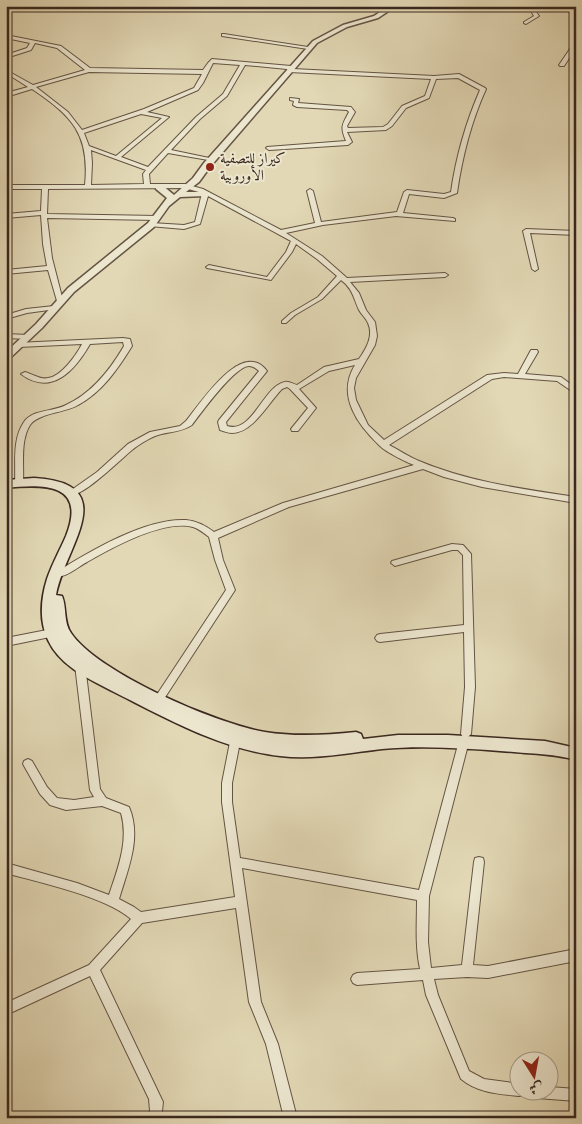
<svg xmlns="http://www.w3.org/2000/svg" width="582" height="1124" viewBox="0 0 582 1124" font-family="Alegreya,Amiri,serif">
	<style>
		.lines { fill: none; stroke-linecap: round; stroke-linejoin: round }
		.minor-casing { stroke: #645444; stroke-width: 2 }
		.tertiary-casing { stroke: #645444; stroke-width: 3 }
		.secondary-casing { stroke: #3a281f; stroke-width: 3 }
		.minor { fill: #ece6cf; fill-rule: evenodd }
		.tertiary { fill: #ece6cf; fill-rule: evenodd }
		.secondary { fill: #ece6cf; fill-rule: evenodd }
		.poi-dot { fill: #8f2418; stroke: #ece6cf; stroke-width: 2 }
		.labels { text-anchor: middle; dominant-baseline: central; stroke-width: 4; stroke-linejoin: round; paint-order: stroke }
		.far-poi-label { font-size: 15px; fill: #3a281f; stroke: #ece6cf; text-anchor: start }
	</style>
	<rect width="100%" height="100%" fill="#e2d8b5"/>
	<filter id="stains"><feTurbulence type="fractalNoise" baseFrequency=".004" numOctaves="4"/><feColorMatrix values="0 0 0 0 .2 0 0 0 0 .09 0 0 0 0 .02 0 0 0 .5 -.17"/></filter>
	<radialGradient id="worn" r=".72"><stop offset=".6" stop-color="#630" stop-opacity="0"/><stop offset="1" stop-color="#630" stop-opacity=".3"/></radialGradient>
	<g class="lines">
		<g class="minor-casing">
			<path id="minor" d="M528,6H532L539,16L526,24L524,23V22L534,16Z
				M559,6H565L576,12V15Z
				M224,34L308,47L310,48L308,49L222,36V34Z
				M6,35L61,46L90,68L203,70L208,63L212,59L291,66L293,69L434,76L459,74L485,88L486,89C471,122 462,158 457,193L444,198L409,194L403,213L453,218L455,219V221L396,216L323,225L286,233L322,256L347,278L445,273L448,275L445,277L350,282L359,293L366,310L375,322L377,336L375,345L356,378L354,388L356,400L368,425L384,440L487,375L504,373L518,374L531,350H537L538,352L525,374L561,377L576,388V394L557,381L504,377L492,379L389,445C399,450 409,457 419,461C469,482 523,489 576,497V503L482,487L444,477L423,469L289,507L218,538L223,560L235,590L162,702L159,703L156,702L154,699L156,696L226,590L215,560L209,537C204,533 199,529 193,527C164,519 111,548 87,562C76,568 64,580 52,576L51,574L52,572L58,571C92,550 146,518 186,520C197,521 206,526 214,532L283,503L414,465C406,462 386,452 380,446C358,425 336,396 355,365L329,371L299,389L316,408L298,431H292L291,429L308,408L290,389L287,387L282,389C269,402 253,433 232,433C228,433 224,431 220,430L218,422L219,420L259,371C256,368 253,366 249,366C235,366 201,413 192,425C180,433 168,431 155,436C148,439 138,445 132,450C121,459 83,497 70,495L69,493L70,491L97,472L128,444L150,432L180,426L186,421C201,403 242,338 267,371L226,422L227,426C253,434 263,386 285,382C289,381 293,384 297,385L324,367L359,359C366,349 374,336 368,323C366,318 361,314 359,310C353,297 353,289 341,280L322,299L295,315L286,323H282V321L291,313L318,297L337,276L317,259L296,244L292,252L271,280L207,268L206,267L209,265L267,277L286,252L291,241L208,196L200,224L184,229L149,226V224L151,223L184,225L195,222L202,193L185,188L48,189L47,214L157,216L160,218L157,220L47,218L52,258L63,301L62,302H58L57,301L48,270L6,274V270L47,266L43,244L41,215L6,218V214L41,211L42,189H6V185H85C90,134 72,116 32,89L6,97V93L28,87L6,73V70L33,85L85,70L57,48L35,43L31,50L6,58V55L27,48L30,43L6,38ZM213,63L240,65L223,94L196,117L148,167L121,157L169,117L147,112L198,90L203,83ZM245,65L287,69L289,72L431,79L425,96L402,106L388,124L383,127L348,128L347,126L355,112L351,107L298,103L299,99L290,98V100L294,101L293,105L297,107L347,110L349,112C342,125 340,127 346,141L267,147L266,148L269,150L348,145L352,142L347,132L386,130L392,126L406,108L429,98L436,79L458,78L480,90C466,122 456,157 451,192L444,194L407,190L404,192L397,212L321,222L313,191L310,189L307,191L315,223L281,230L203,189L185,184H150L149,174L168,153L214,161V159L171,150L200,119L227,96ZM89,72L202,74L194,88L144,109L82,130L68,112L36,87ZM141,114L162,118L116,156L89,146L84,133ZM91,150L146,170L143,174L144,184L91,185L92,163Z
				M574,43H576V48L564,66H560L559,65Z
				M526,229L576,231V235L530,233L538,269L535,271L532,269L523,231Z
				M54,306L57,308L56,309L27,313L6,319V315L26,309Z
				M6,334L28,335L32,337L28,339L6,338Z
				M123,338L130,339L132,346C118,369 102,392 78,405C65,413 38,413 30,425C20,441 24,465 23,482L19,485L16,484L15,482C16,463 12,439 24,422C33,409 53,412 66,405C92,393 110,370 124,346L123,342L90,344C75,370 52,397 21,374L25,372C32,374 41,380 48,378C61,377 77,354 82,344L19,347L15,345L16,343Z
				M452,544L463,545L471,554L475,687L471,734L467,738L469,741L429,896L428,942L431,968L462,965L474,862L475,858L479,857L483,858L484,862L473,965L488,966L576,949V961L488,978L467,977L434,979L438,995L469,1071L484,1079L520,1084V1092H526L524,1094L520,1096C498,1094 478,1093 461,1079L426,995L423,980L357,985L353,983L351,979L353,975L357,973L420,969C415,946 417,923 417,900L242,868L261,1002L278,1044L297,1118H284L266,1044L249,1002L236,908L142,923L100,970L163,1102L162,1111L160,1118H147L150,1111L149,1099L135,1070L90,976L6,1015V1003L89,965L131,919C104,896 41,883 6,873V863L77,883L109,895C118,868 129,841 121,813L102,806L66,810L50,805L40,794L23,764L24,761L28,759L32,761L47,787L57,798L74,800L94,797L90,790L75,665L77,662L80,661L83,662L85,665L100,789L106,798L129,807C142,837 128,869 119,899L134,907L141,912L235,897L222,802V783L230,742L231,739L235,738L239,739L240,742L232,783V802L240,858L419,890L459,741L463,737L461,734L465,687L464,632L380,642L377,641L375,638L377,635L380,634L464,625L463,555L458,550H452L395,566L391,563L392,561Z
				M52,629L55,630L57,633L55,636L6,646V638Z
				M550,1087L576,1089V1101L537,1098L533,1096L531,1092H550Z"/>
		</g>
		<g class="tertiary-casing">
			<path id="tertiary" d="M389,6H396L378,18L347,27L317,43L210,167L199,182L186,192H202L206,194L205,196L180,197L169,206L154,227L74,292L42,328L9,359L6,360V352L36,324L68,288L148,223L167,198L156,189V185H162L174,195L193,178L204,163L313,41L343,25L374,16Z"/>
		</g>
		<g class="secondary-casing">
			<path id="secondary" d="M34,478C125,483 64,548 56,595L62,596C67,607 63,622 71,633C98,673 217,724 265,732C295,737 326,735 356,732L361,734L363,739L398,735H448L545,741L576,748V760C555,754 535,754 514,752C470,749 426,745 382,749C348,753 314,760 280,756C220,749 168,719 114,692C89,679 60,666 48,640C39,621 41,598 47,579C52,564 60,550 66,536C87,483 44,484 6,488V480Z"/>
		</g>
		<use href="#minor" class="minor"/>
		<use href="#tertiary" class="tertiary"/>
		<use href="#secondary" class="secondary"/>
	</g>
	<circle class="poi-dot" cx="210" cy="167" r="5"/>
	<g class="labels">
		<g class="far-poi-label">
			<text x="220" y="158">كيراز للتصفية<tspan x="220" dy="17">الأوروبية</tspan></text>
		</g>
	</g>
	<rect width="582" height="1124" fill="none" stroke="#e2d8b5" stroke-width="25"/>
	<rect x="8" y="8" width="567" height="1109" fill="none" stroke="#3a281f" stroke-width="2.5"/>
	<rect x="12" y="12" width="557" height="1099" fill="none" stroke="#3a281f"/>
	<g transform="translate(534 1076) rotate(169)"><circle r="24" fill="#ece6cf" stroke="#a59a89"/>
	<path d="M0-4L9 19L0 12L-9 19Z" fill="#8f2418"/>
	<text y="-8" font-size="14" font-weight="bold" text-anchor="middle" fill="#3a281f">ش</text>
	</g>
	<rect width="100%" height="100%" filter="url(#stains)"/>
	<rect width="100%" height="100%" fill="url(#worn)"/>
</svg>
